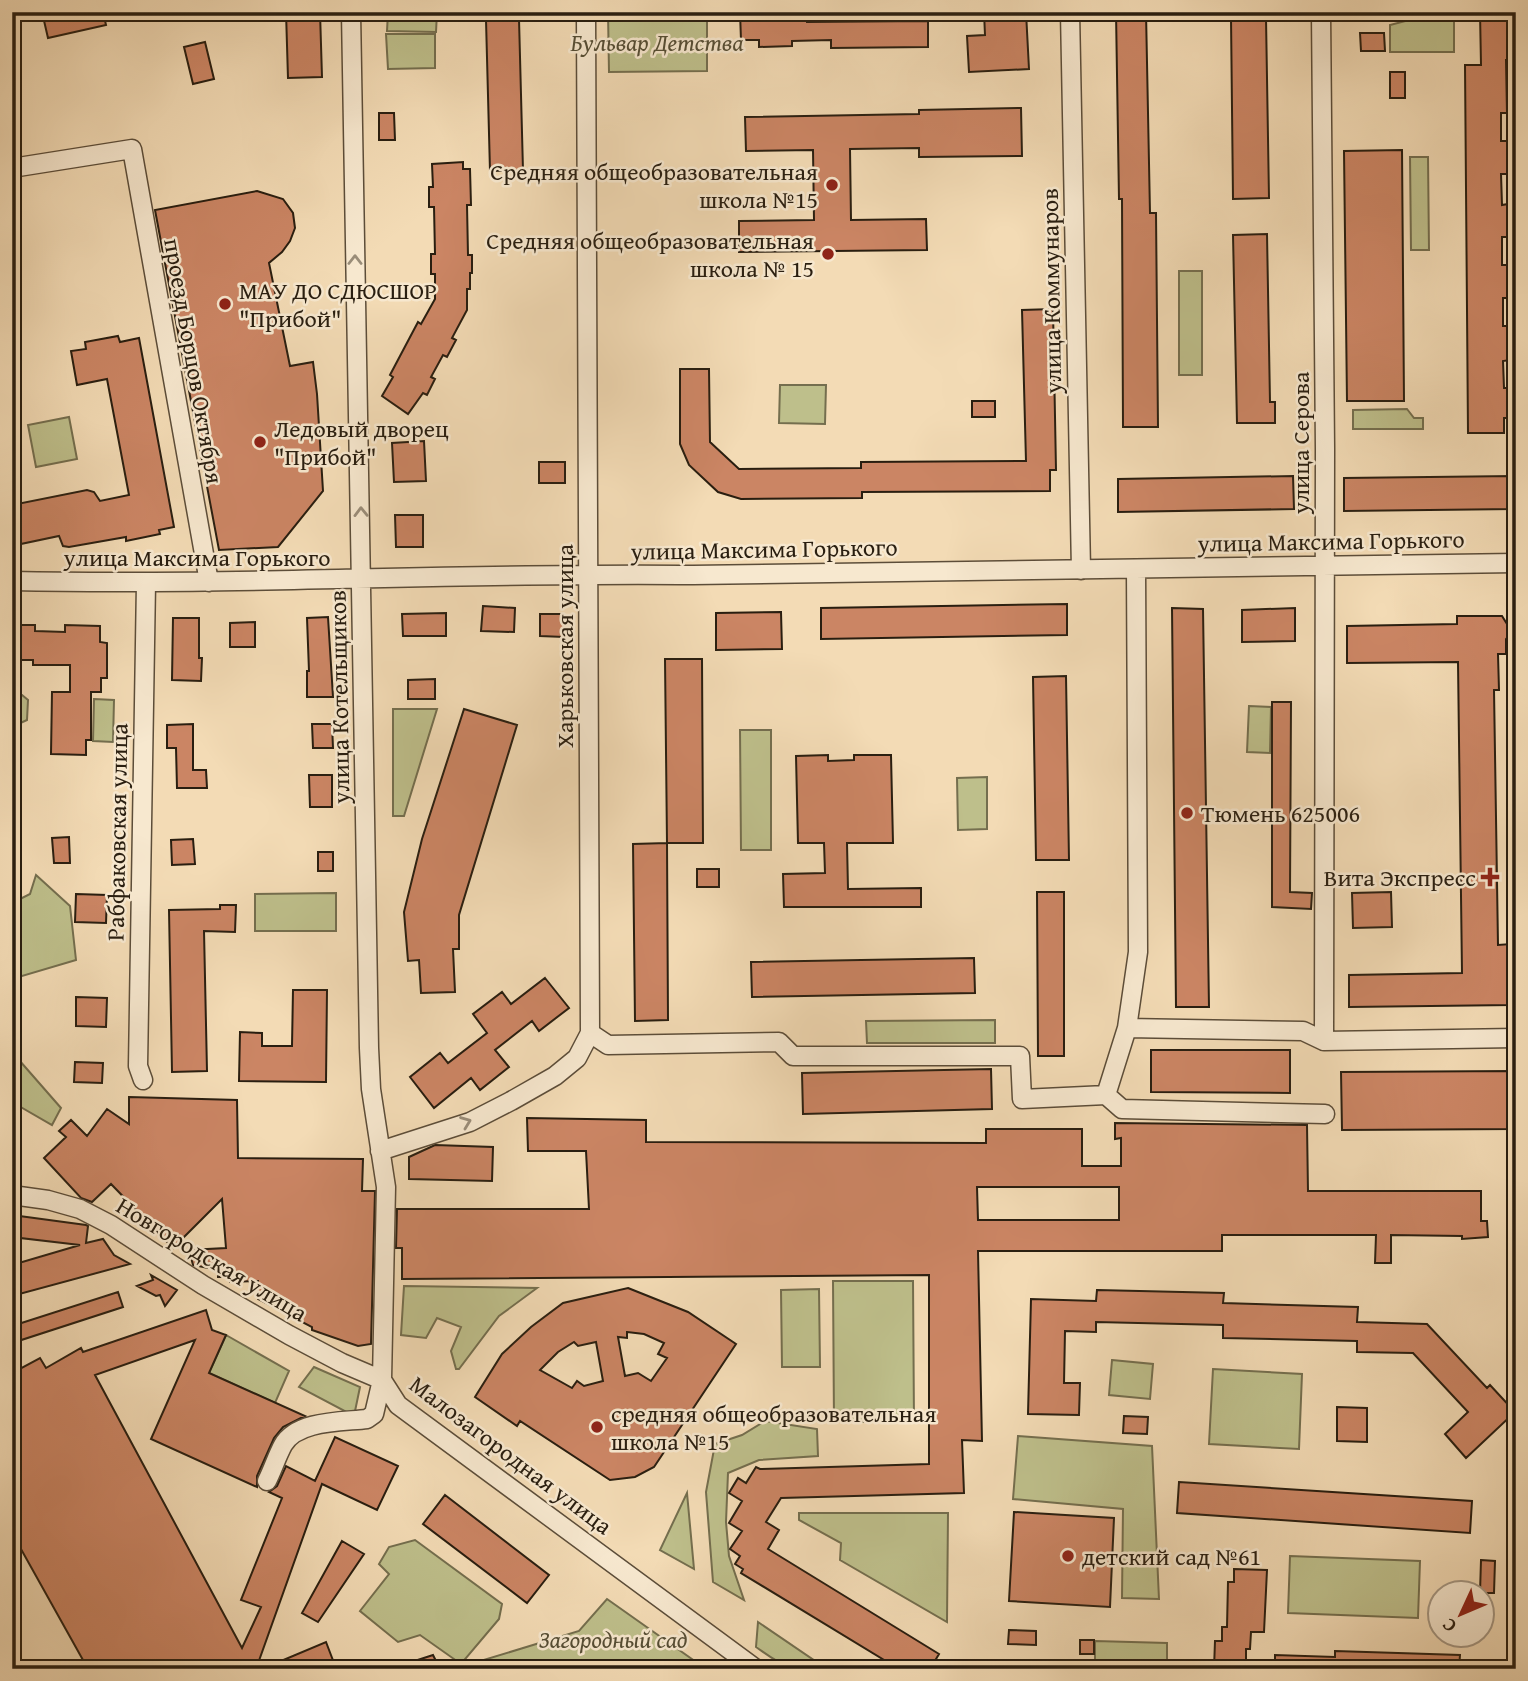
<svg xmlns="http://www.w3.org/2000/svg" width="1528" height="1681" viewBox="0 0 1528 1681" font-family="'Gentium Book Plus',serif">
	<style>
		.green { fill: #bebf8b; stroke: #746e4e; stroke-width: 2 }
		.building { fill: #cb8564; stroke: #291e10; stroke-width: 2; fill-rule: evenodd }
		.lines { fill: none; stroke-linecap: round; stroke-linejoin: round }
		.minor-casing { stroke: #5c4d39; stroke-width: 21 }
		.minor { stroke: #f7e8cf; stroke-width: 18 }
		.oneway { stroke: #9a8d79 }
		.poi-dot { fill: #8f2418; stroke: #f7e8cf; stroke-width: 2.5 }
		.labels { text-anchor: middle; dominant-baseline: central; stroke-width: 5; stroke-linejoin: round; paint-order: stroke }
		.park-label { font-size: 24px; font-style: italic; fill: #564e35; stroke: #f7e8cf }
		.poi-label { font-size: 24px; fill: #291e10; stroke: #f7e8cf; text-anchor: start }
		.street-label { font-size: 24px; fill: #291e10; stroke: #f7e8cf }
	</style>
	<rect width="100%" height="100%" fill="#f3dbb5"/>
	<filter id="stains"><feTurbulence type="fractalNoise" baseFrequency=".00286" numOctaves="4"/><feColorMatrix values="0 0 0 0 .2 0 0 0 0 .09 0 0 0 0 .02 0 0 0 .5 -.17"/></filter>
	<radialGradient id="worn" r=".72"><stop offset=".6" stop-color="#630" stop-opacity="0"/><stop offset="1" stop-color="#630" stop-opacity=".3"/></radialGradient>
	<path class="green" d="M388,12H437L436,32L387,31Z
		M608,12H707V71L609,72Z
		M1413,19H1454V52H1390V25Z
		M386,34H435V68L388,69Z
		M1410,157H1428L1429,250H1411Z
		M1179,271H1202V375H1179Z
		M780,385H826L825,424L779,423Z
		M1407,409L1414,418H1423V429H1353V410Z
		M69,417L77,459L36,467L28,425Z
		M12,695H22L28,700L27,720L14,726Z
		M94,699L114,700L113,742L93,741Z
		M1249,706L1271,707L1270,753L1247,752Z
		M393,709H437L404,816H393Z
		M740,730H771V850H741Z
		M987,777V829L958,830L957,778Z
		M36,875L70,906L76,960L12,979V903L30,894Z
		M336,893V931H255V894Z
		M995,1020V1043H867L866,1021Z
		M12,1022L19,1060L61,1108L52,1125L12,1102Z
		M833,1281H913L914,1422H834Z
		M404,1286L537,1288L499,1316L459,1369H456L451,1351L461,1327L437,1318L426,1338L401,1335Z
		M819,1289L820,1367H782L781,1290Z
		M226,1335L289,1371L275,1403L209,1373Z
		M1112,1360L1153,1364L1150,1399L1109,1395Z
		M314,1367L360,1387L354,1416L299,1387Z
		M1213,1369L1302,1374L1299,1449L1209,1444Z
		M765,1421L817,1429L818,1456L759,1460L728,1473L726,1522L729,1556L744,1600L713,1582L706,1492L715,1444L742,1435Z
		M1018,1436L1152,1446L1159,1599L1122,1598L1123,1509L1013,1499Z
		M687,1493L694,1569L660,1550Z
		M799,1513H948L947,1622L840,1560L841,1543L799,1520Z
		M415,1540L502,1604L499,1619L461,1664L420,1635L398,1642L360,1611L389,1574L379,1564L389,1547Z
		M1290,1556L1420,1561L1418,1618L1288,1613Z
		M607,1599L706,1669H454L579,1631Z
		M758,1622L821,1665C797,1679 775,1660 756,1647Z
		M1095,1641L1167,1643V1669H1095Z"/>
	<path class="building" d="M42,12H103L106,25L48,38Z
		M286,12H320L322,77L288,78Z
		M740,12H807V22L928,21V47L831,48V40L792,41V46L759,47V40H741Z
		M984,12H1026L1029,69L969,72L967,36L985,35Z
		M1116,12H1146L1150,213H1156L1158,427H1123L1122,199H1119Z
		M1480,12H1514L1515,60H1506L1507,113H1501V141H1507V174H1501L1502,205L1508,204V237H1502V265H1509V298H1503V326H1509L1510,360L1503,361L1504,388H1510L1511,418H1504V433H1468L1465,65H1481Z
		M1231,18H1266L1269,198L1233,199Z
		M519,19L523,170L490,171L486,20Z
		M1360,33H1384L1385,51H1361Z
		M205,42L214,79L193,84L184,47Z
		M1390,72H1405V98H1390Z
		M1021,108L1022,156L919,157V148L850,149L851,220L926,219L927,250L739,252V221L814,220L813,150L746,151L745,117L919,114V110Z
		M379,113H394L395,140H379Z
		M1402,150L1404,401H1347L1344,151Z
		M463,162V169H470L471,205H467L468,255H472V273H470V289H467V310L452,338L456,340L447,357L443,355L431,377L435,379L427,395L423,393L408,414L382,396L393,377L390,375L418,322L421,324L435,299V274H431V254H435L434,207H429V187H433L432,164Z
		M257,191L283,199L293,213L295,228L290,241L282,252L269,263L290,366L313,362L317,394L323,491L278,547L219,550L155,210Z
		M1267,234L1270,402H1275V423H1237L1233,235Z
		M1053,309L1056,470H1050V491L862,492V498L741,499L718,492L689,465L680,444V369H709L710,442L739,469L861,468V462L1026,461L1022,310Z
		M118,336L120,342L139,338L174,527L159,530L160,534L126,541V537L69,547L63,546L59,536L16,545L15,541L12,542V505L87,490L94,492L100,501L129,495L107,379L77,385L71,351L86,349L85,342Z
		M972,401H995V417H972Z
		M424,441L426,481L394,482L392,443Z
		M539,462H565V483H539Z
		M1293,476L1294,509L1118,512V479Z
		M1514,476V509L1344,511V478Z
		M395,515H423V547H396Z
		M1067,604V635L821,639V608Z
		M483,606L515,608L514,632L481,631Z
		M1172,608L1203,609L1209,1007H1176Z
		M1295,608V641L1242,642V610Z
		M781,612L782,649L716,650V613Z
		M446,613V636H403L402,614Z
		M540,614H564V637L540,636Z
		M1457,616H1502L1512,632L1506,639V654H1498L1499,690H1494L1498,945L1511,944L1512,1005L1349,1007V975L1462,973L1458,662L1347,663V626L1457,624Z
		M328,617L333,697H307V671H309L307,618Z
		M173,618H199V658H202L201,681L172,680Z
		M255,622V647H230V623Z
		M12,625H35V631L65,632V625L100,626V642L107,643V678H101V692H91V740H86V755L51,754L52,692H70V665H33V660H12Z
		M665,659H702L703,843H667Z
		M1066,676L1069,860H1036L1033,677Z
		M435,679V699H408V680Z
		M1272,702H1291L1290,892L1312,893L1311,909L1272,907Z
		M464,709L517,725L459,915V949H453L455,992L421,993L419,960L408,961L404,912L422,839Z
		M193,724V770H206L207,788H177L176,748H167V725Z
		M312,724H332L333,748H313Z
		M828,755V761L854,760V755H891L893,843H847L848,889L921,888V907H784L783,874L825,873L824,843H798L796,756Z
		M309,775H332V807H310Z
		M69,837L70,863H54L52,838Z
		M193,839L195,864L172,865L171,840Z
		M667,843L668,1020L635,1021L633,844Z
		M318,852H333V871H318Z
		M697,869H719V887H697Z
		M1037,892H1064V1056H1038Z
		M1391,892L1392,927L1353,928L1352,893Z
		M76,894L107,895L106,923L75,922Z
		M220,905H236L235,932L204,931L207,1071L172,1072L169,910L220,909Z
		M974,958L975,993L752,997L751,962Z
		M545,978L569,1008L539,1031L532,1021L495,1050L509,1067L480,1090L471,1078L434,1108L410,1077L440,1053L448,1063L487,1033L473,1014L502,992L511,1004Z
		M293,990H327L326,1082L239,1081L240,1032L262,1033V1046H292Z
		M76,997L107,998L106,1027L76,1026Z
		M1151,1050H1290V1093L1151,1092Z
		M75,1062L103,1063L102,1083L74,1082Z
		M991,1069L992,1109L803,1114L802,1073Z
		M1516,1071V1129L1342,1130L1341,1072Z
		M129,1097L237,1100L238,1158L363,1159L362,1191H375L371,1344L358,1346L312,1330V1327L258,1299V1281L230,1282V1277H218V1270L193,1265L189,1250L226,1248L222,1199L173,1248L111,1184L92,1202L81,1198L44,1158L66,1137L59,1131L71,1120L87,1136L107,1109L129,1124Z
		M527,1118L646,1120V1142L986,1143V1129H1082V1166H1121V1138L1115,1139V1123L1307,1125L1308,1191H1481V1221H1487L1488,1237L1462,1239V1236L1391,1235V1263H1375L1376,1235H1222V1251H978L982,1441L962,1440L964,1493L781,1498L766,1522L779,1530L768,1549L939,1654L930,1669H899L741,1573L743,1569L735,1564L740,1556L730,1549L742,1531L729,1523L742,1501L729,1493L738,1478L746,1483L756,1467L760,1469L929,1464V1275L402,1279V1248H396L397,1209H589L586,1151H528ZM977,1187H1119V1220H978Z
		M435,1145L493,1147L492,1181L409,1179V1157Z
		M12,1215L86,1225L88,1226L86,1243L103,1239L114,1255L130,1264L12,1296V1265L80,1245L12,1237Z
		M151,1275L177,1290L165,1306L160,1295L156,1296L137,1286L153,1280Z
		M628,1288L688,1312L736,1344L654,1467L635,1477L610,1480L520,1421L517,1426L475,1397L502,1354L531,1327L563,1303ZM627,1332L644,1334L664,1343L658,1354L667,1358L651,1381L638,1373L625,1376L618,1337L627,1338ZM574,1342L578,1346L596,1342L603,1381L584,1386L577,1381L572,1388L540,1370L558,1352Z
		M1097,1290L1224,1293L1223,1303L1358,1307L1357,1322L1427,1324L1487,1388L1490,1385L1515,1412L1466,1458L1445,1434L1468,1412L1413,1353L1357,1352V1341L1223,1338V1325L1096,1322V1332L1065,1331L1064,1383H1080L1079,1415L1028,1414L1031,1299L1096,1301Z
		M118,1292L123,1307L12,1343V1326Z
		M206,1310L212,1330L226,1335L209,1373L305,1416L283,1427L274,1438L257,1476V1487L151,1439L195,1340L95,1375L242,1648L261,1607L241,1600L282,1498L269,1492L277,1486L286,1466L315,1481L335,1437L398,1466L377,1510L322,1484L256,1669H88L12,1533V1373L40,1358L46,1368L81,1348L83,1352Z
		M1337,1407L1367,1408V1442L1337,1441Z
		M1124,1416L1148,1417L1147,1434L1123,1433Z
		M1179,1482L1472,1501L1470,1533L1177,1513Z
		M445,1495L549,1575L527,1603L423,1524Z
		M1014,1512L1114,1518L1110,1607L1009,1601Z
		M342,1541L364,1554L318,1622L302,1613Z
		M1481,1560L1495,1561L1494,1593H1480Z
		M1234,1569L1267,1570L1264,1632H1251L1250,1649H1246V1669H1214L1215,1641H1222V1627H1227L1228,1582H1234Z
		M1009,1630L1036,1631V1645L1008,1644Z
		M1080,1640H1094V1654H1080Z
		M326,1642L334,1663L322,1669H262Z
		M1335,1651L1460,1655L1459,1669H1275V1655L1335,1657Z
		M433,1655L440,1669H399V1666Z"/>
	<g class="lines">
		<g class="minor-casing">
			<path id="minor" d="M1070,12L1081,570
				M1321,12L1325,449L1324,1041
				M12,168L132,149L209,582
				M12,581C239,586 466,572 693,575L1516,563
				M1127,1028L1303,1031L1324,1041L1516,1038
				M590,1033L608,1045L779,1042L793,1056H1020L1022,1099L1106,1095L1122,1109L1325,1114
				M143,1080L138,1066L146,583
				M1106,1095L1127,1028L1138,952L1136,569
				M380,1151L470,1122L511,1101L555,1076L577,1058L590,1033L586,12
				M12,1195L48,1200L80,1209L111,1225L203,1285L289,1335L342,1363L382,1380
				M382,1380L398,1405L756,1669
				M267,1481C273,1469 277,1456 283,1445C297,1420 343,1422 367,1419L374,1414L382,1380L386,1187L371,1089L369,1048L351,12"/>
		</g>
		<use href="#minor" class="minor"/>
	</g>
	<defs><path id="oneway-chevron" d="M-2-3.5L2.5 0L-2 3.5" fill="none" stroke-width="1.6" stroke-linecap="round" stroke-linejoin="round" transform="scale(1.75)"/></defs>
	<g class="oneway">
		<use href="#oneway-chevron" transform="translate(355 260) rotate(-90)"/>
		<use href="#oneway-chevron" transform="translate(361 512) rotate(-91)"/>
		<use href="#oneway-chevron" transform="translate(466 1122) rotate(-21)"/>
	</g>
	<g class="poi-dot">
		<circle cx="832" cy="185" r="7"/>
		<circle cx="828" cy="254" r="7"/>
		<circle cx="225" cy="304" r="7"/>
		<circle cx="260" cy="442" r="7"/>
		<circle cx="1187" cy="813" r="7"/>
		<path d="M1486.5 866.5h7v7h7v7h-7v7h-7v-7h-7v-7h7z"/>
		<circle cx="597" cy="1427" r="7"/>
		<circle cx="1068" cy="1556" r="7"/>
	</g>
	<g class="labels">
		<g class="park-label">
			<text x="657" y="42">Бульвар Детства</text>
			<text x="613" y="1639">Загородный сад</text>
		</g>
		<g class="poi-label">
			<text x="818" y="171" text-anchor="end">Средняя общеобразовательная<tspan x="818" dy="28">школа №15</tspan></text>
			<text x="814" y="240" text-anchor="end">Средняя общеобразовательная<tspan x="814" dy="28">школа № 15</tspan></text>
			<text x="239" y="290">МАУ ДО СДЮСШОР<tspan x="239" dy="28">"Прибой"</tspan></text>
			<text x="274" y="428">Ледовый дворец<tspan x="274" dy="28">"Прибой"</tspan></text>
			<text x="1201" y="813">Тюмень 625006</text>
			<text x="1476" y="877" text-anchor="end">Вита Экспресс</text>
			<text x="611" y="1413">средняя общеобразовательная<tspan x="611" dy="28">школа №15</tspan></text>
			<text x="1082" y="1556">детский сад №61</text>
		</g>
		<g class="street-label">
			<text transform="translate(1051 291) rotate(-91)">улица Коммунаров</text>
			<text transform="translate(194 361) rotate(80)">проезд Борцов Октября</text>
			<text transform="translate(1300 443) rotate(-90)">улица Серова</text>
			<text transform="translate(1331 541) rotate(-1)">улица Максима Горького</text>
			<text transform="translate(764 549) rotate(-1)">улица Максима Горького</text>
			<text x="197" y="557">улица Максима Горького</text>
			<text transform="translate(564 646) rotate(-90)">Харьковская улица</text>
			<text transform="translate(339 697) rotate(-91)">улица Котельщиков</text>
			<text transform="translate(117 832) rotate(-89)">Рабфаковская улица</text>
			<text transform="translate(212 1259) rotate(31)">Новгородская улица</text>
			<text transform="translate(511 1455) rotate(37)">Малозагородная улица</text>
		</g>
	</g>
	<rect width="1528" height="1681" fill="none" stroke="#f3dbb5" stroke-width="42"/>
	<rect x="14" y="14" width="1500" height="1653" fill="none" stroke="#291e10" stroke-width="3.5"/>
	<rect x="21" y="21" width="1486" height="1639" fill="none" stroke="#291e10" stroke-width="2"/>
	<g transform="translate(1461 1614) rotate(226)"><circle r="33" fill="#f7e8cf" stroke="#a59783" stroke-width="2"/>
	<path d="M0-5L12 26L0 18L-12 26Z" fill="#8f2418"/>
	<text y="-10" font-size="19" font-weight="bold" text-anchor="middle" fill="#291e10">С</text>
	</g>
	<rect width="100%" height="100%" filter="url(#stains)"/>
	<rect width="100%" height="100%" fill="url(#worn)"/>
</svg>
